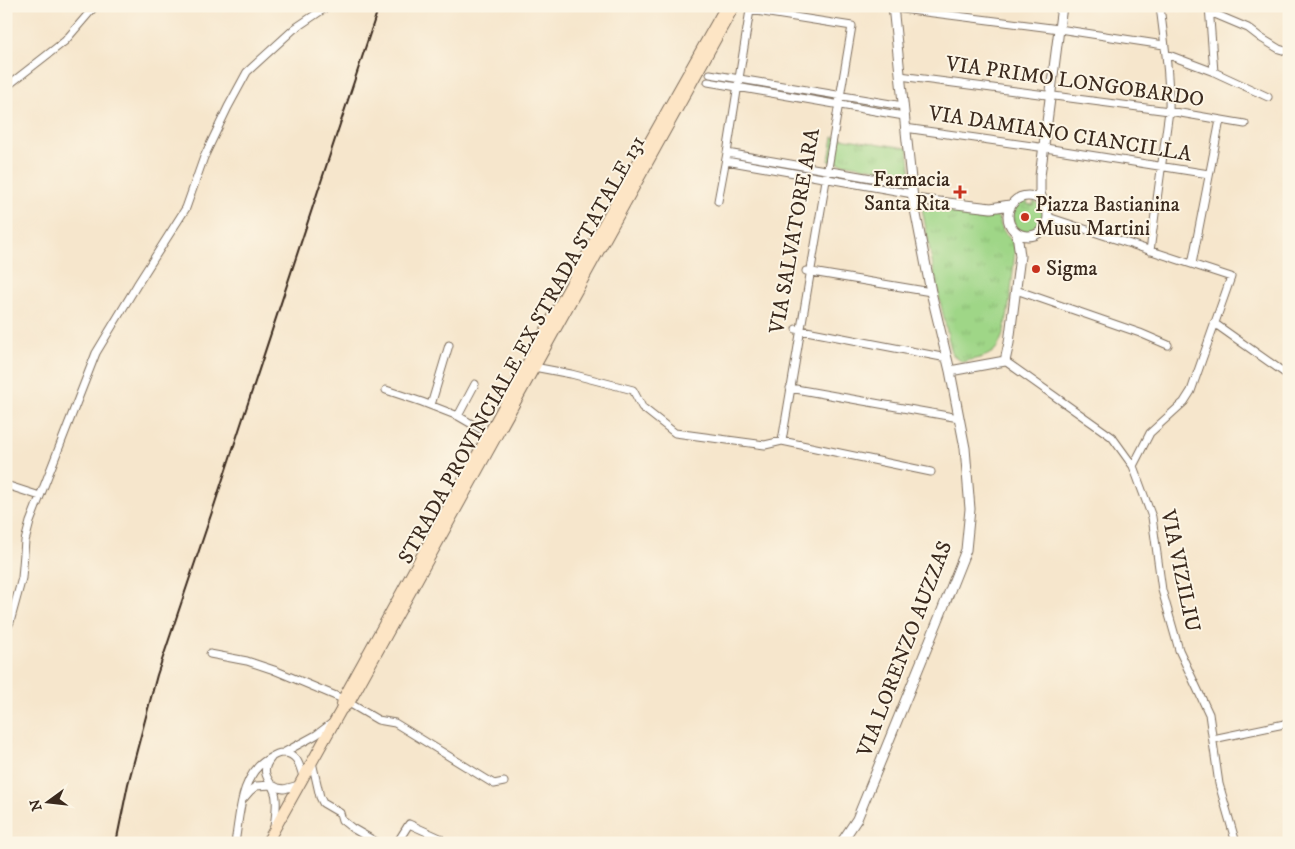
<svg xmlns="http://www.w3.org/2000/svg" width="1295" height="849" viewBox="0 0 1295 849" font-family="'IM FELL DW Pica',serif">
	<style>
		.grass { fill: url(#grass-tufts); stroke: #6d8052 }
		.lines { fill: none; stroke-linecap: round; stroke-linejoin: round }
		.minor-casing { stroke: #7c6c5b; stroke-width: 9 }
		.tertiary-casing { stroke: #7c6c5b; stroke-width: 11 }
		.secondary-casing { stroke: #7c6c5b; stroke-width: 12 }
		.minor { stroke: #fff; stroke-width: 7 }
		.tertiary { stroke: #fff; stroke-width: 9 }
		.secondary { stroke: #fde5c5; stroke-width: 10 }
		.rail { stroke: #3b2a1e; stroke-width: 2 }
		.poi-dot { fill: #c8321e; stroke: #fcf5e5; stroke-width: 2 }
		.labels { text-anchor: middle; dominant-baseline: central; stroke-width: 4; stroke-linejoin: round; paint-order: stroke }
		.street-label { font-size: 21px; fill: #3b2a1e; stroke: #fcf5e5 }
		.poi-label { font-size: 21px; fill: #3b2a1e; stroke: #fcf5e5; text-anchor: start }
	</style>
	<defs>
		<pattern id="grass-tufts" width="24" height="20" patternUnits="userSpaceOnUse" patternTransform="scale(1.25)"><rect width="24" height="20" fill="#9fd687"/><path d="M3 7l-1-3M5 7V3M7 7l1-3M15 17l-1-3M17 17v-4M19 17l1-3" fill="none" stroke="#8ab874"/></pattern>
	</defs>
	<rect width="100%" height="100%" fill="#fcf5e5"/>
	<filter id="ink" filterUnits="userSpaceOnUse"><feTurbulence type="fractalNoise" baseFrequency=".02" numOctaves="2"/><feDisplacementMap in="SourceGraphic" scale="10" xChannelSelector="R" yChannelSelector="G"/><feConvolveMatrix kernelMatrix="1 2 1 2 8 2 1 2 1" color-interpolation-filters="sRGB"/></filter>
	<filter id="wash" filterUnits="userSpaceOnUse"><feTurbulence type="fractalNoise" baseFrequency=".0096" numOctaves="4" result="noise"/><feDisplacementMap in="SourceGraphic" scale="20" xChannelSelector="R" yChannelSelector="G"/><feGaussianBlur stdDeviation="1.12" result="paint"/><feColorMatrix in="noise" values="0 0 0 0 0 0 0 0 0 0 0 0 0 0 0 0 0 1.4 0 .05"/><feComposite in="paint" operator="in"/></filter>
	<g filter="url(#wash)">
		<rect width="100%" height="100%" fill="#f6e6cc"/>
		<path class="grass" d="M833,137L908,148L911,175L829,161Z
			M1028,199L1027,204L1033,205L1034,201C1038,204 1044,208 1045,213C1047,222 1037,232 1028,232C1007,232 1007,200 1028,199Z
			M922,208L996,215C1000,220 1000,225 1003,230C1007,237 1012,239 1015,248C1013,270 1009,336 995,350C987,358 973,359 962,362L952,354L936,283Z"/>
	</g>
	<g filter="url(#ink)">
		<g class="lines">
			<g class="minor-casing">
				<path id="minor" d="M1209,6L1214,72
					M894,8L1059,29L1164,45
					M1210,12L1248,28L1261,38L1279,49L1289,52
					M1166,54L1214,72L1268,97
					M710,74L903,106
					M900,76L1169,111L1245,124
					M708,82L904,116
					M6,87L65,41L95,6
					M905,128L1039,147L1209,174
					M727,153L912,185
					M726,161L913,194
					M718,201L727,153L750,10L852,26L782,441
					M1048,217L1231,277L1191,391L1184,402L1150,433L1133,466
					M1150,251L1169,111C1170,76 1164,41 1160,6
					M1192,264L1220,120
					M806,271L931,292
					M1016,290L1140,333L1168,345
					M1214,323L1289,376
					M796,329L947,358
					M1005,361L1112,437L1133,466L1152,517L1162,590L1179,650L1209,714L1219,784L1236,843
					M534,367L571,374L633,390L642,407L675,433L765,445L782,441L931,472
					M790,388L959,418
					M386,390L422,402L458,416L489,434
					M431,405L449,345
					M458,416L475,384
					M6,485L40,496
					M6,630L10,622L22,578L25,541L30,522L96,353L137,285L186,208L204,157L228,107L247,72L294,29L328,6
					M210,654L247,661L274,670L343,699
					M349,703L378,720L395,723L494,784L504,782
					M1213,739L1289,723
					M283,753L316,735L332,723
					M271,758C256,776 276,782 276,799C277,808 275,818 274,827
					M312,762L320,797L323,803L340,813L342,820L352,828L378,843
					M244,798L250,791L256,786L272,785L278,788L284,789L299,785
					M235,843C240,814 240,775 268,759C273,756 277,753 282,753C297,752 300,766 303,777
					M397,843L409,824L440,838"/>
			</g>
			<g class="tertiary-casing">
				<path id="tertiary" d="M1008 216a20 20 0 1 1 40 0a20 20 0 1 1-40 0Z
					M913,199L991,208L1010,205
					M1043,202L1040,193V176L1062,6
					M950,371L1005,361L1009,343L1020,256L1017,233
					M841,843L857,819L937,623L966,550L970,509L965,448L950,371L931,292L913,199L893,6"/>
			</g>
			<g class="secondary-casing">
				<path id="secondary" d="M341,710L349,703L734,6
					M265,843L269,839L341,710L343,699L627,182L726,6"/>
			</g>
			<use href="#minor" class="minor"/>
			<use href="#tertiary" class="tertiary"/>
			<use href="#secondary" class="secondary"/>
			<path class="rail" d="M116,843L128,784L157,675L215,503L379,6"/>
		</g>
	</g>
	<g class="poi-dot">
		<path d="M957.5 184.5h5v5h5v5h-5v5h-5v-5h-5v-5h5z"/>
		<circle cx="1025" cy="217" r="5"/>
		<circle cx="1036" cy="269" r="5"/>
	</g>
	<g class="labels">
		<g class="street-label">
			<text transform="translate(1075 82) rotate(8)">VIA PRIMO LONGOBARDO</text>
			<text transform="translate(1060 134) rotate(9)">VIA DAMIANO CIANCILLA</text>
			<text transform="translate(795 231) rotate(-80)">VIA SALVATORE ARA</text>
			<text transform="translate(522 350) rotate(-61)">STRADA PROVINCIALE EX STRADA STATALE 131</text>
			<text transform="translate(1180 571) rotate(78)">VIA VIZILIU</text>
			<text transform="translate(905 649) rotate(-69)">VIA LORENZO AUZZAS</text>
		</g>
		<g class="poi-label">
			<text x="950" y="180" text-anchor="end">Farmacia<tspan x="950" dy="24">Santa Rita</tspan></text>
			<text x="1035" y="205">Piazza Bastianina<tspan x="1035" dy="24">Musu Martini</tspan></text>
			<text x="1046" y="269">Sigma</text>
		</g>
	</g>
	<rect width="1295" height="849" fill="none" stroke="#fcf5e5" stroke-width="25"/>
	<g transform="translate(48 802) rotate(255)" stroke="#fcf5e5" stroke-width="4" paint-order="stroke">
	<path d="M0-4L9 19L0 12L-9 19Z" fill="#3b2a1e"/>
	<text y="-8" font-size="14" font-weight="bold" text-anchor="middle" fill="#3b2a1e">N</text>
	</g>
</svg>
